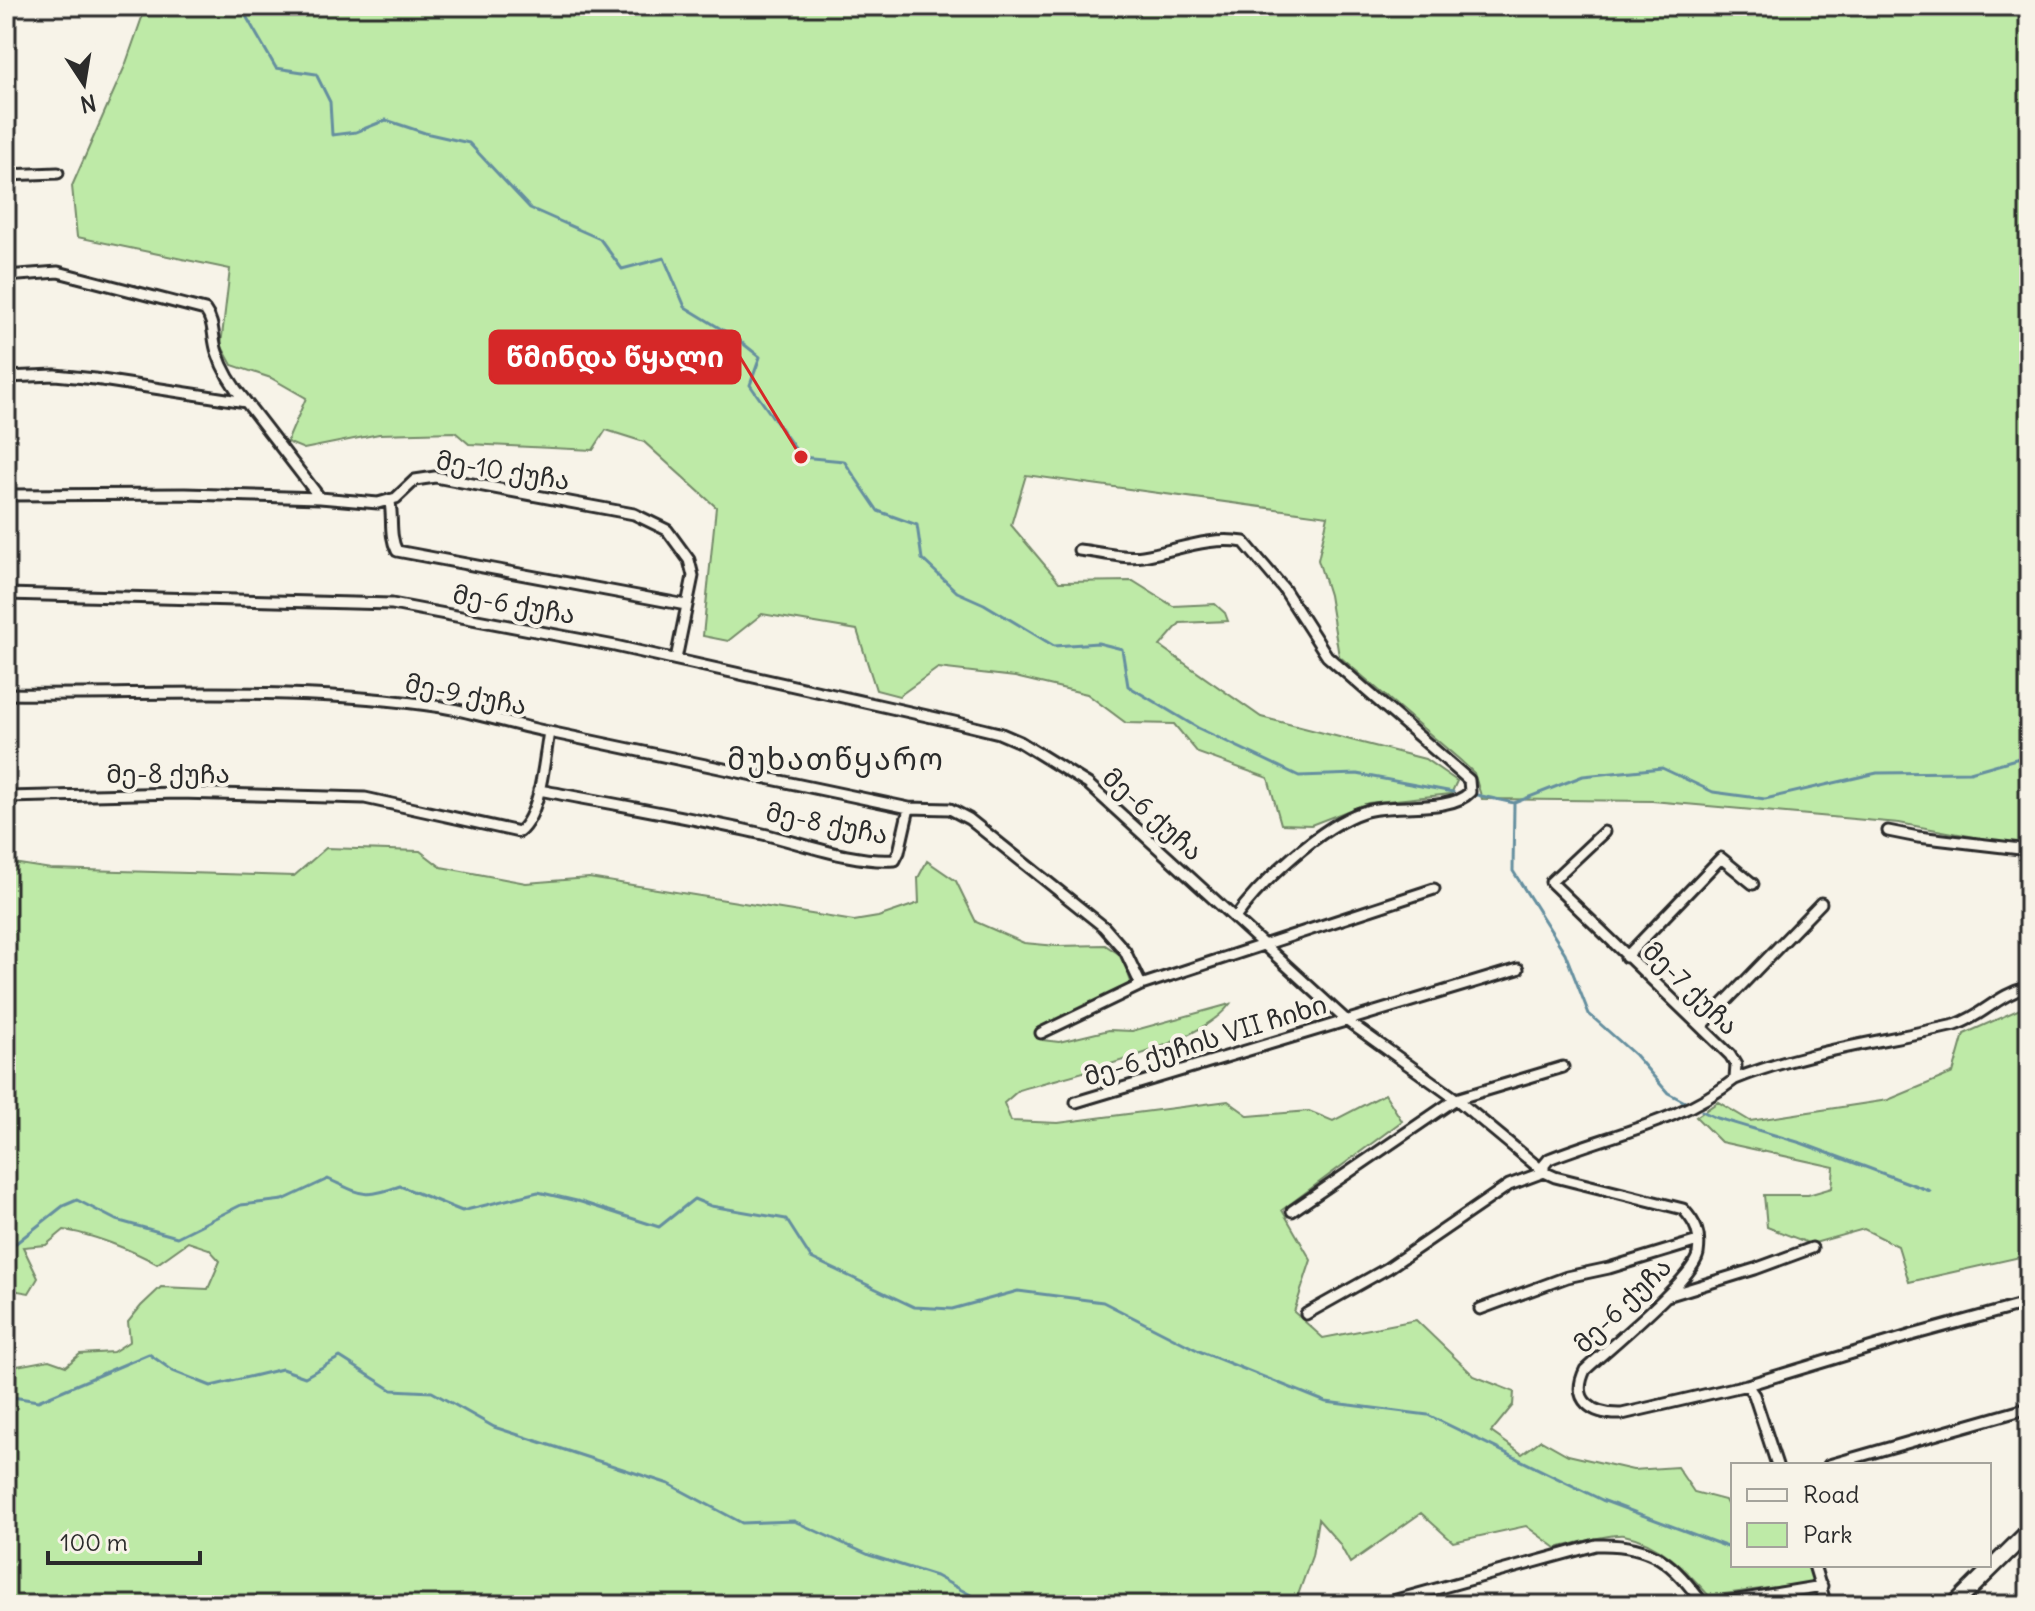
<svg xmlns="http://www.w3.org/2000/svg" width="2035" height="1611" viewBox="0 0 2035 1611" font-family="Delius,'Noto Sans Georgian',sans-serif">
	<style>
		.green { fill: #beeaa7; stroke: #748a69; stroke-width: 2 }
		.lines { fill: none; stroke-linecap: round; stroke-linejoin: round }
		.stream { stroke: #658f9f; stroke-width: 3 }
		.street-casing { stroke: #2b2b2b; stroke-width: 15 }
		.secondary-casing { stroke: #2b2b2b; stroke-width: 20 }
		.street { stroke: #f7f3e8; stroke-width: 9 }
		.secondary { stroke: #f7f3e8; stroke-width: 14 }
		.labels { text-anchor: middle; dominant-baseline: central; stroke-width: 8; stroke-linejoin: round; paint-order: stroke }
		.street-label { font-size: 26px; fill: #2b2b2b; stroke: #f7f3e8 }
		.quarter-label { font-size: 30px; letter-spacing: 2px; fill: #2b2b2b; stroke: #f7f3e8 }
		.leader { fill: none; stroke: #d62828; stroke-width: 3 }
		.callout-dot { fill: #d62828; stroke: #f7f3e8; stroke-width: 3 }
		.callout { fill: #d62828; stroke: #d62828; stroke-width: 3 }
		.callout-label { font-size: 28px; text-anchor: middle; font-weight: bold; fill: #fff }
	</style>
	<rect width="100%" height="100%" fill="#f7f3e8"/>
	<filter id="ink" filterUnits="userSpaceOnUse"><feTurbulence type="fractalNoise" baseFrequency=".0125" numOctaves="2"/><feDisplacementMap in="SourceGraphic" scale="16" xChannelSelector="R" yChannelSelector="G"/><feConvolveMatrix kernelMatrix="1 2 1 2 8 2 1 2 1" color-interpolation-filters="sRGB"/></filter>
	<g filter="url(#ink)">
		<path class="green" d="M146,6H2029V847L1899,823L1652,801L1482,799L1474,773L1460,760L1339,656L1329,595L1318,560L1328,516L1026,475L1011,525L1059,582L1133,581L1173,606L1215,604L1225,613L1228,621L1180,623L1160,646L1261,717L1425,759L1457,781L1451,794L1368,803L1311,825L1281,824L1268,778L1198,753L1174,724L1126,723L1087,694L1015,677L938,668L899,696L876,690L857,630L762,614L728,641L703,636L716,507L644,442L606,430L593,450L469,444L455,432L379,434L304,449L287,442L306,398L271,378L232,365L221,345L230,269L77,237L72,186L125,66Z
			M326,848L420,851L441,867L526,883L589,878L854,921L878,917L919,903L918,878L927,861L956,881L976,922L1024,943L1057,946L1105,945L1122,956L1131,982L1113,994L1044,1025L1043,1040L1059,1042L1109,1030L1132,1031L1230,1004C1198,1047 1072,1074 1019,1090L1004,1103L1011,1121L1058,1123L1228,1101L1249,1116L1309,1111L1333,1121L1385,1094L1402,1121L1282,1210L1311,1260L1294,1312L1323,1338L1416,1320L1474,1376L1514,1392L1513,1405L1491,1432L1522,1454L1541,1440L1568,1455L1633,1470L1677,1467L1694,1492L1725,1500L1733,1516V1565H1809L1814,1582L1709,1596C1686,1570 1660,1542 1624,1535C1611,1533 1571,1545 1556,1548L1526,1526L1453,1542L1421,1513L1350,1563L1339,1543L1318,1519L1312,1556L1298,1595L1300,1605H6V1368L49,1360L66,1366L80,1354L113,1352L130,1341L128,1322L141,1306L161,1287L208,1289L220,1261L209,1249L188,1242L157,1264C135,1251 88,1233 64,1230L46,1245L23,1247L38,1278L29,1293L6,1289V862L51,869L294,876Z
			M2029,1005V1255L1909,1282L1898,1246L1864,1229L1811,1244L1767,1227L1764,1195H1808L1832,1188L1834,1167L1721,1142L1696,1117L1718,1102L1750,1121L1888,1100L1953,1073L1964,1034Z"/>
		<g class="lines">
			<path class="stream" d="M243,6L246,16L276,68L316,74L330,102L332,135L356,132L386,120L425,133L469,143L530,208L600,239L622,269L664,258L685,307L736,338L760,357L750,385L801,457L844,461L878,511L917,525L922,559L957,592L984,604L1054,646L1098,643L1122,649L1128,686L1198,728L1299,776L1357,774L1453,792
				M1477,795L1514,803L1583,776L1662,768L1713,792L1765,799L1877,773L1970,772L2023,757L2029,759
				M1514,804L1513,871L1565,953L1589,1014L1635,1055L1668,1093L1685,1102
				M1702,1111L1714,1117L1801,1143L1930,1191
				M6,1251L63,1206L77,1200L116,1220L177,1237L241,1205L283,1200L328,1179C363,1195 364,1199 400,1186L462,1211L538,1192L581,1202L659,1227L694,1199L711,1206L786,1219L811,1258L914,1307L952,1309L1018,1291L1103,1302L1199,1351L1326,1402L1428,1415L1602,1500L1733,1549
				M6,1396L38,1401L149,1354L173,1371L211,1386L282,1369L305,1377L340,1357L392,1390L432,1392L494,1427L669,1484L742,1523L794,1521L869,1555L936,1576L989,1605"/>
			<g class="street-casing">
				<path id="street" d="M6,175L58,173
					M6,276L58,272L205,310C215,323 212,337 217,352C223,371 233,387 246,402
					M6,377L55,375L95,379L246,402L320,498
					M6,495L185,494L320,498L378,503L396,498L415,480L435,477L634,514L667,530L689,560L693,576L676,659
					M390,502C393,519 389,536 397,551L686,605
					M1079,550C1099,552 1124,559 1143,556C1178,550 1208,536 1244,542L1284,589L1327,656L1469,780L1470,792C1449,814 1391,802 1363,812C1322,825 1260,883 1235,918
					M6,594L392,604L615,646L954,722L999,733L1020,742L1088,784L1346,1020L1456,1099L1544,1172L1555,1177L1683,1209C1696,1223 1701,1234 1698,1254C1693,1280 1607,1349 1585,1370C1570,1401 1593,1415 1622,1414L1747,1385L1912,1335L2029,1303
					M6,694C151,696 298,685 442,707C479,713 516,726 554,733C672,758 791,783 909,808L950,809L969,819L1104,927L1125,951L1141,985
					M539,790C614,804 689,817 763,834C805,844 852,863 895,860L899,852L909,808
					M6,797L179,793L365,798L519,832C541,814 544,760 549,732
					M1888,831L1918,837L2029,850
					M1626,957L1721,858L1753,884
					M1702,1026L1821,903
					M1041,1033L1141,985L1434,889
					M1735,1079C1805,1051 1882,1042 1955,1025C1985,1015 1996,995 2029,987
					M1076,1102L1518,969
					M1544,1172V1165L1549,1159C1611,1134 1681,1122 1735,1079L1736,1065L1730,1055L1551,882L1604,832
					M1292,1211L1456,1099L1563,1067
					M1667,1296L1755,1269L1812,1248
					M1480,1309L1567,1277L1609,1268L1698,1241
					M1306,1314L1388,1268L1509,1185L1544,1172
					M1747,1385L1754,1395L1777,1465
					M1829,1465L2029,1408
					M1814,1565L1826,1605
					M1378,1605L1596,1545C1652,1543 1672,1562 1704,1605
					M1708,1605L1822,1586"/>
			</g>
			<g class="secondary-casing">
				<path id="secondary" d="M1954,1605L2029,1531"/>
			</g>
			<use href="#street" class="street"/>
			<use href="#secondary" class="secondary"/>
		</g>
	</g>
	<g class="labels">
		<g class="street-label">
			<text transform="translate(503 470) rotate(9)">მე-10 ქუჩა</text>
			<text transform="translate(514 604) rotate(10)">მე-6 ქუჩა</text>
			<text transform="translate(466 694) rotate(11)">მე-9 ქუჩა</text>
			<text x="168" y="773">მე-8 ქუჩა</text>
			<text transform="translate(1153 814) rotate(42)">მე-6 ქუჩა</text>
			<text transform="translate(827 823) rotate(11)">მე-8 ქუჩა</text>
			<text transform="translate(1691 988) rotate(44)">მე-7 ქუჩა</text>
			<text transform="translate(1205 1040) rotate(-17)">მე-6 ქუჩის VII ჩიხი</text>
			<text transform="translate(1622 1305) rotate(-44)">მე-6 ქუჩა</text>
		</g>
		<g class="quarter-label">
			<text x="836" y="759">მუხათწყარო</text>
		</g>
	</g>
	<path class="leader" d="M801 457L740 357"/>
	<circle class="callout-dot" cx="801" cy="457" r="8"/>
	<rect class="callout" x="490" y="331" width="250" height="52" rx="8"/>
	<g class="callout-label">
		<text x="615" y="367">წმინდა წყალი</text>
	</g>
	<rect width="2035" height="1611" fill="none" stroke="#f7f3e8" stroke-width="32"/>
	<rect x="16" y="16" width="2003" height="1579" fill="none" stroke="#2b2b2b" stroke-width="3" filter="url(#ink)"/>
	<rect x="1731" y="1463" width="260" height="104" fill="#f7f3e8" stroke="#a5a39c" stroke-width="2"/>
	<rect x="1747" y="1489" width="40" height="12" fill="#f7f3e8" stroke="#a5a39c" stroke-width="2"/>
	<text x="1803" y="1503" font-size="24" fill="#2b2b2b">Road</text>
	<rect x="1747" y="1523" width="40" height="24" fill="#beeaa7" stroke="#a5a39c" stroke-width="2"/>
	<text x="1803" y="1543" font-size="24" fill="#2b2b2b">Park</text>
	<g transform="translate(84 84) rotate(168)" stroke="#f7f3e8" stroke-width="6" paint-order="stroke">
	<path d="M0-6L14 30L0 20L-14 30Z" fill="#2b2b2b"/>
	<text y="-12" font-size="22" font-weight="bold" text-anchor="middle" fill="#2b2b2b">N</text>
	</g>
	<path d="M48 1551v12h152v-12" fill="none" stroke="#2b2b2b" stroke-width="4"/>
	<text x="60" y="1551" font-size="24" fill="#2b2b2b" stroke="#f7f3e8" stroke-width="6" paint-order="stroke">100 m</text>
</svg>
